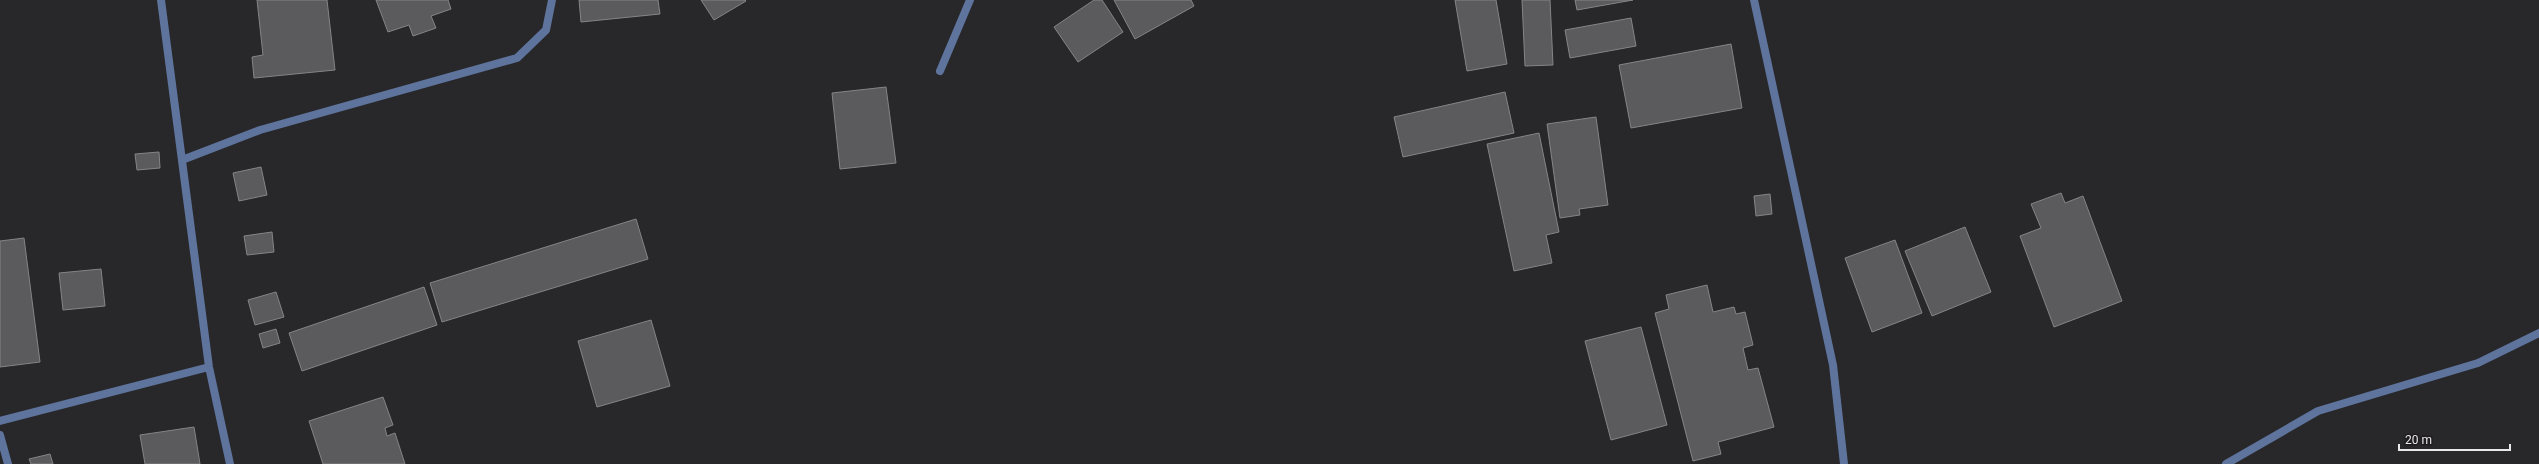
<svg xmlns="http://www.w3.org/2000/svg" width="2539" height="464" viewBox="0 0 2539 464" font-family="Roboto,sans-serif">
	<style>
		.building { fill: #5b5a5d; stroke: #858488 }
		.lines { fill: none; stroke-linecap: round; stroke-linejoin: round }
		.street { stroke: #5e749d; stroke-width: 8 }
	</style>
	<rect width="100%" height="100%" fill="#282729"/>
	<path class="building" d="M257,0H327L335,70L254,78L252,57L263,55Z
		M376,0H448L451,9L431,16L436,28L413,36L409,25L388,32Z
		M579,0H658L660,14L581,22Z
		M701,0H745L746,1L714,20Z
		M1094,0H1102L1123,32L1078,62L1054,27Z
		M1114,0H1191L1194,6L1135,39Z
		M1455,0H1496L1507,64L1467,71Z
		M1522,0H1550L1553,65L1525,66Z
		M1575,0H1633L1577,10Z
		M1631,18L1636,46L1570,58L1565,30Z
		M1731,44L1742,108L1631,128L1619,65Z
		M886,87L896,163L840,169L832,93Z
		M1505,92L1514,133L1403,157L1394,117Z
		M1596,117L1608,205L1579,209L1580,215L1560,218L1547,124Z
		M1539,133L1559,232L1546,235L1552,263L1514,271L1487,144Z
		M159,152L160,168L137,170L135,154Z
		M261,167L267,195L239,201L233,173Z
		M2061,193L2065,203L2083,196L2122,301L2054,327L2020,236L2041,228L2031,204Z
		M1770,194L1772,214L1756,216L1754,196Z
		M636,219L648,259L442,322L430,283Z
		M1965,227L1991,292L1932,316L1905,251Z
		M272,232L274,252L247,255L244,236Z
		M24,238L40,362L0,367V241Z
		M1895,240L1922,313L1872,332L1845,258Z
		M101,269L105,306L63,310L59,273Z
		M1707,285L1713,312L1734,307L1736,314L1745,312L1753,345L1743,348L1748,370L1758,368L1774,427L1718,442L1721,454L1693,461L1655,313L1669,309L1666,295Z
		M424,287L437,325L302,371L289,333Z
		M276,292L284,317L255,325L248,300Z
		M651,320L670,386L597,407L578,341Z
		M1641,327L1667,425L1611,440L1585,341Z
		M276,329L280,343L263,348L259,334Z
		M383,397L393,425L385,428L387,436L395,433L405,464H323L309,421Z
		M194,427L200,464H145L140,435Z
		M50,454L53,464H31L29,459Z"/>
	<g class="lines">
		<path class="street" d="M161,0L209,367L230,464
			M1754,0L1833,365L1844,464
			M940,71L970,0
			M182,160L260,130L517,58L546,30L552,0
			M0,421L209,367
			M0,435L8,464
			M2226,464L2318,411L2478,363L2539,333"/>
	</g>
	<path d="M2399 444v6h111v-6" fill="none" stroke="#e8e7e9" stroke-width="2"/>
	<text x="2405" y="444" font-size="12" fill="#e8e7e9" stroke="#1f1d20" stroke-width="3" paint-order="stroke">20 m</text>
</svg>
